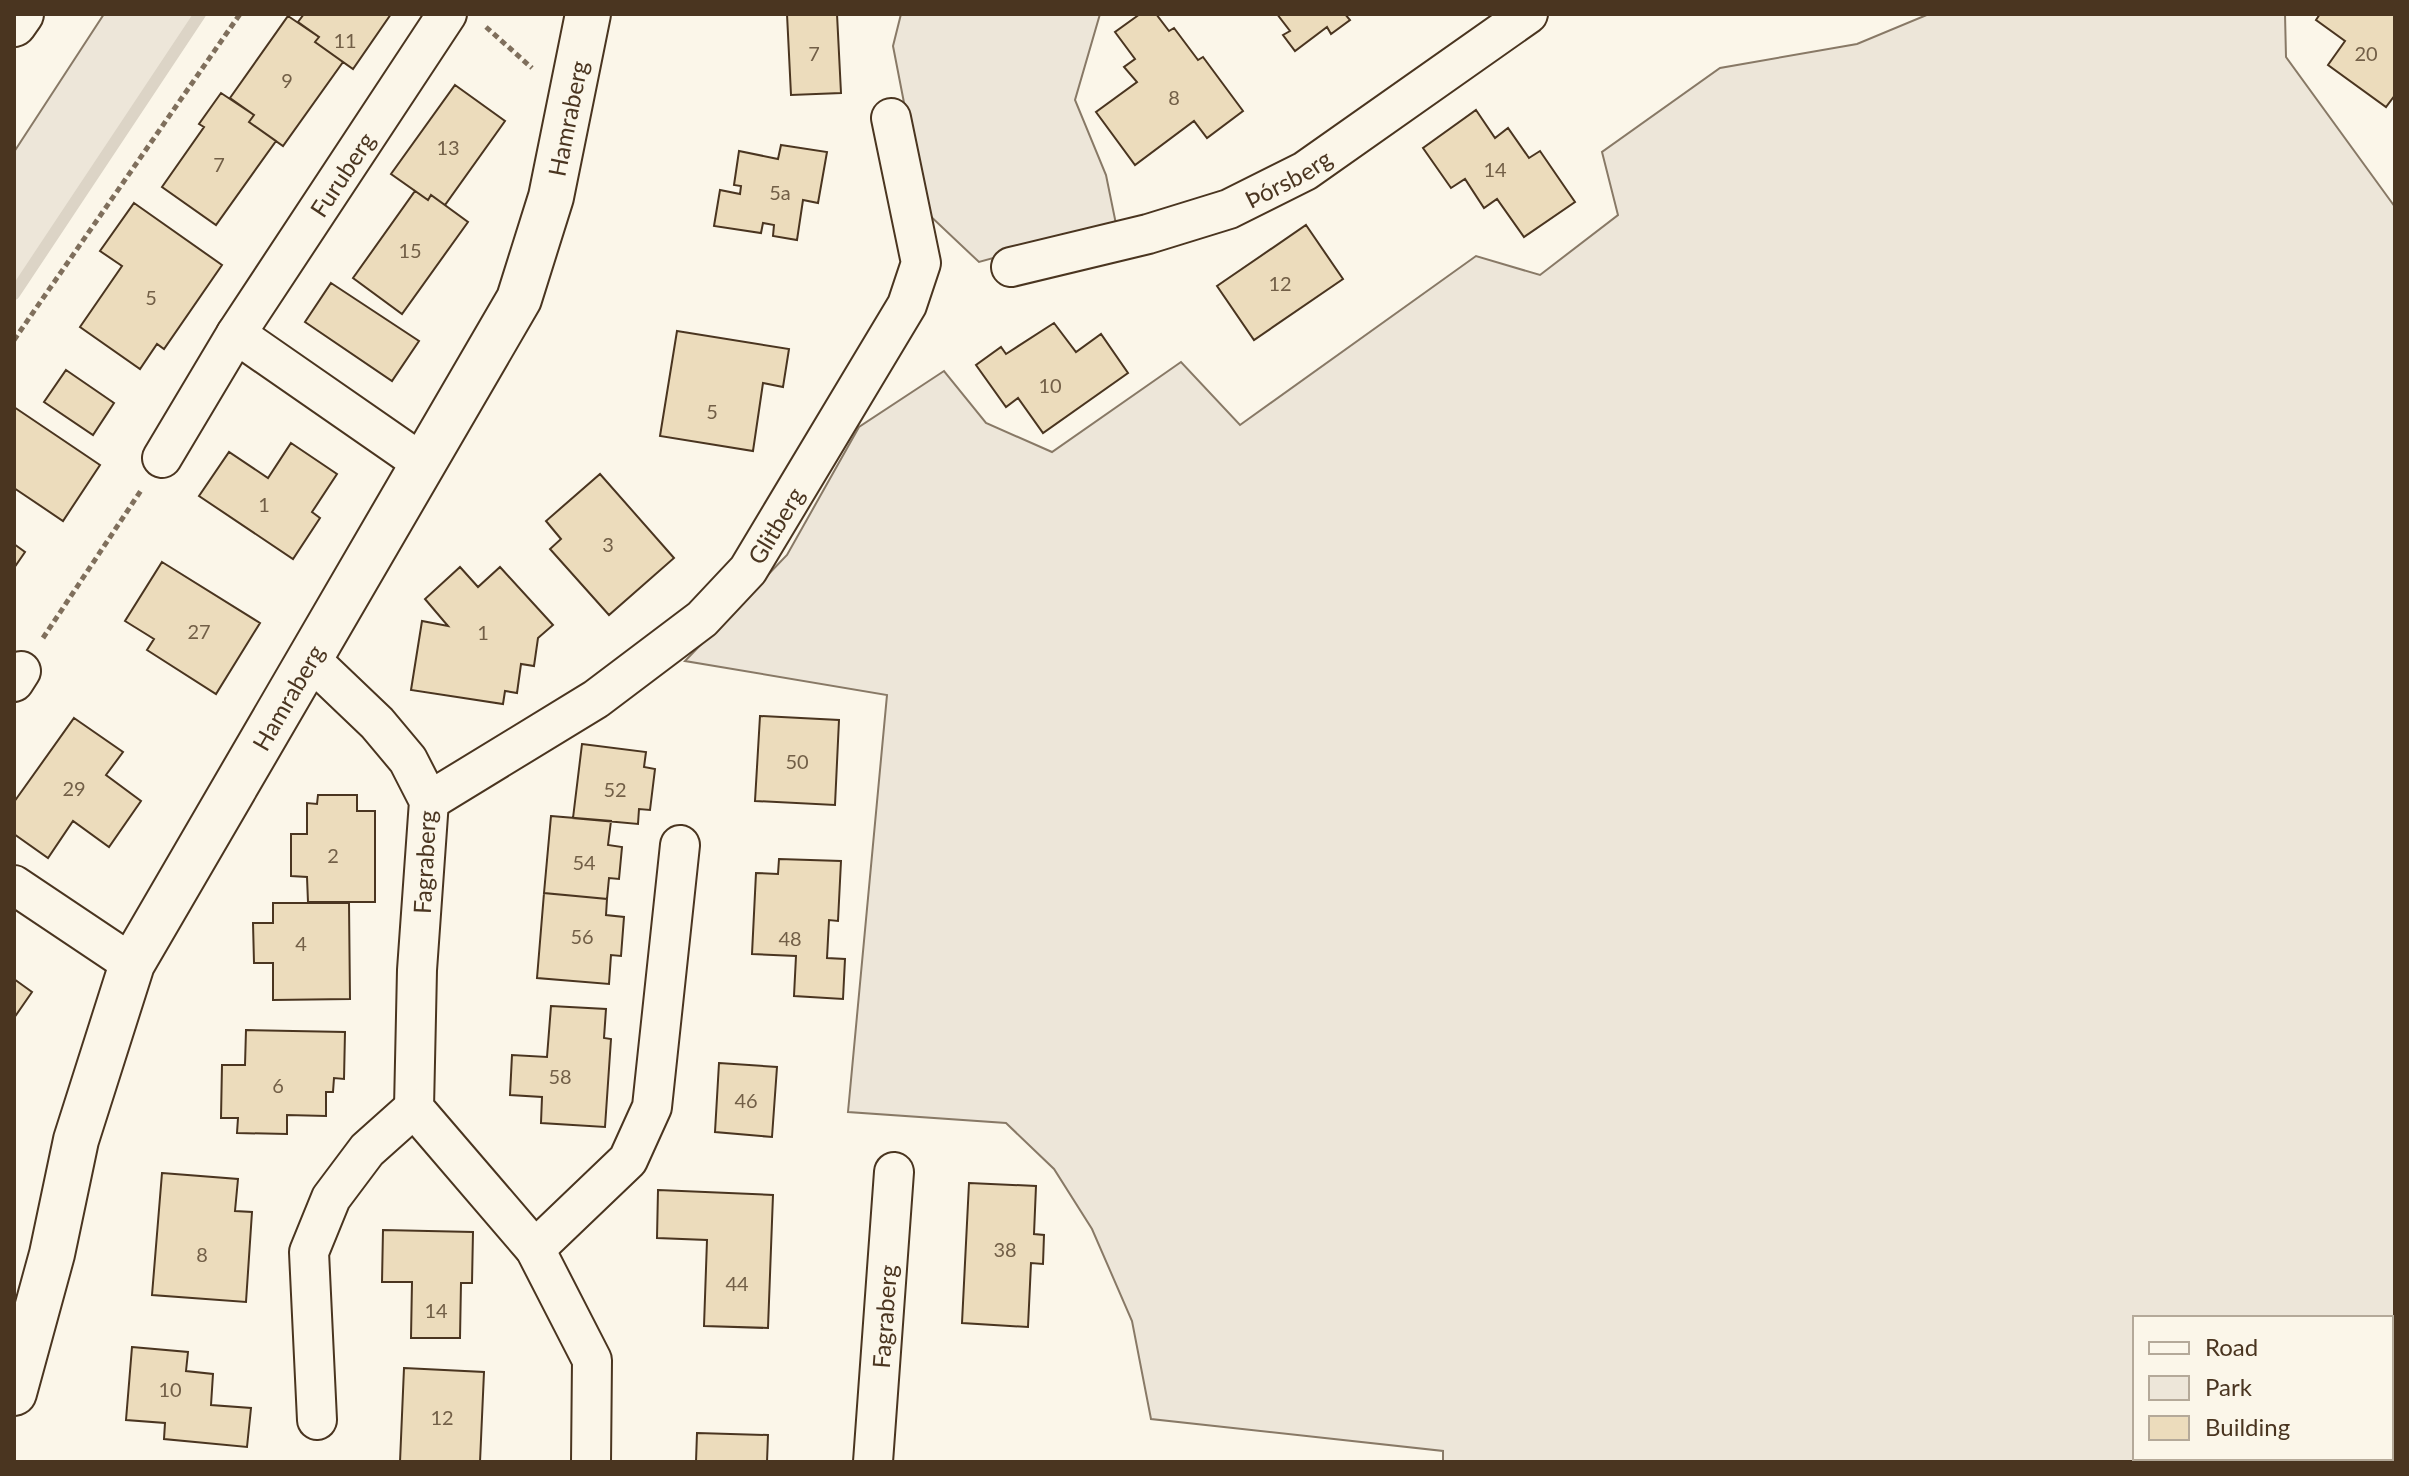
<svg xmlns="http://www.w3.org/2000/svg" width="2409" height="1476" viewBox="0 0 2409 1476" font-family="Lato,sans-serif">
	<style>
		.green { fill: #ede6d9; stroke: #887966; stroke-width: 2; fill-rule: evenodd }
		.lines { fill: none; stroke-linecap: round; stroke-linejoin: round }
		.stream { stroke: #dcd4c6; stroke-width: 12 }
		.building { fill: #ecdcbc; stroke: #4a3520; stroke-width: 2 }
		.street-casing { stroke: #4a3520; stroke-width: 42 }
		.secondary-casing { stroke: #4a3520; stroke-width: 48 }
		.highway-casing { stroke: #4a3520; stroke-width: 48 }
		.path { stroke: #7f6f5c; stroke-width: 5; stroke-dasharray: 6 4; stroke-linecap: butt }
		.street { stroke: #fbf6e9; stroke-width: 38 }
		.secondary { stroke: #fbf6e9; stroke-width: 44 }
		.highway { stroke: #fbf6e9; stroke-width: 44 }
		.labels { text-anchor: middle; dominant-baseline: central; stroke-width: 6; stroke-linejoin: round; paint-order: stroke }
		.number-label { font-size: 20px; fill: #725f47 }
		.street-label { font-size: 24px; fill: #4a3520; stroke: #fbf6e9 }
	</style>
	<rect width="100%" height="100%" fill="#fbf6e9"/>
	<path class="green" d="M104,14H205L14,300V152Z
		M901,14H1100L1075,100L1106,175L1116,224L979,262L925,211L893,46Z
		M1929,14H2285L2286,57L2395,207V1462H1443V1451L1151,1419L1132,1321L1092,1229L1054,1169L1006,1123L848,1112L887,695L685,661L787,555L859,427L944,371L986,423L1052,452L1181,362L1240,425L1476,256L1540,275L1618,215L1602,152L1720,68L1857,44ZM2135,1318H2391V1458H2135Z"/>
	<g class="lines">
		<path class="stream" d="M14,294L200,14"/>
	</g>
	<path class="building" d="M304,14H391L353,69L315,42L319,37L298,22Z
		M787,14H837L841,93L791,95Z
		M1140,14H1156L1169,31L1174,28L1198,60L1203,57L1243,111L1207,138L1194,121L1135,165L1096,112L1137,82L1124,67L1135,59L1115,32Z
		M1277,14H1345L1350,20L1331,34L1327,27L1295,51L1283,35L1290,31Z
		M2320,14H2395V95L2386,107L2328,65L2345,41L2316,20Z
		M288,16L319,37L315,42L343,62L283,146L249,122L254,115L230,98Z
		M455,85L505,121L445,205L431,195L428,200L391,174Z
		M221,93L254,115L249,122L276,141L216,225L162,187L204,127L199,124Z
		M1476,110L1495,138L1508,128L1529,158L1540,151L1575,202L1524,237L1497,199L1484,208L1465,179L1451,188L1423,148Z
		M781,145L827,152L818,203L803,200L797,240L773,236L774,225L763,223L761,233L714,226L720,190L740,194L741,186L734,185L739,151L778,159Z
		M415,191L428,200L431,195L468,222L402,314L353,278Z
		M134,203L222,265L164,349L157,344L140,369L80,327L122,266L100,251Z
		M1306,225L1343,279L1254,340L1217,286Z
		M331,283L419,341L392,381L305,322Z
		M1054,323L1076,352L1101,334L1128,373L1043,433L1018,398L1006,407L976,365L1001,347L1006,354Z
		M677,331L789,349L783,387L763,383L753,451L660,436Z
		M66,370L114,403L93,435L44,402Z
		M14,407L100,465L63,521L14,488Z
		M291,443L337,474L312,512L320,518L293,559L199,496L229,452L268,478Z
		M600,474L674,558L609,615L550,549L561,539L546,521Z
		M14,544L25,552L14,568Z
		M162,562L260,623L216,694L147,650L154,639L125,621Z
		M460,567L478,587L500,567L553,625L538,638L534,666L521,664L517,693L505,691L503,704L411,690L422,621L448,626L425,599Z
		M760,716L839,720L835,805L755,801Z
		M74,718L123,752L106,775L141,801L109,847L73,821L48,858L14,834V802Z
		M582,744L646,752L644,767L655,769L650,810L639,809L638,824L573,818Z
		M318,795H357V811H375V902H308L307,877L291,876V834H307V803L317,804Z
		M551,816L611,821L608,845L622,847L619,879L609,878L607,899L544,893Z
		M779,859L841,861L838,921L829,920L827,958L845,959L843,999L794,996L796,956L752,954L756,873L778,874Z
		M544,893L607,899L606,915L624,917L621,956L611,955L609,984L537,978Z
		M273,903H349L350,999L273,1000V963H254L253,923H273Z
		M14,979L32,992L14,1018Z
		M551,1006L606,1009L604,1038L611,1039L605,1127L541,1123L542,1097L510,1095L512,1055L547,1057Z
		M246,1030L345,1032L344,1079L334,1078L333,1092H326V1116L287,1115V1134L237,1133L238,1118H221L222,1065H245Z
		M719,1063L777,1067L772,1137L715,1132Z
		M162,1173L238,1179L235,1211L252,1212L246,1302L152,1295Z
		M969,1183L1036,1186L1034,1234L1044,1235L1043,1264L1031,1263L1028,1327L962,1323Z
		M658,1190L773,1195L768,1328L704,1326L707,1240L657,1238Z
		M383,1230L473,1232L472,1283H461L460,1338H411L412,1282H382Z
		M132,1347L188,1352L186,1371L213,1374L211,1405L251,1408L247,1447L164,1439L165,1423L126,1420Z
		M404,1368L484,1372L480,1462H400Z
		M697,1433L768,1435L767,1462H696Z"/>
	<g class="lines">
		<g class="street-casing">
			<g id="street">
				<path id="s1" d="M1011,267L1148,234L1229,209L1305,171L1528,14"/>
				<path d="M236,334L422,463"/>
				<path id="s2" d="M162,458L236,334L447,14"/>
				<path d="M311,660L377,723L408,760L429,801L417,970L414,1108L535,1249L592,1360L591,1462"/>
				<path d="M14,682L21,671"/>
				<path id="s3" d="M429,801L596,699L702,619L748,570L907,305L921,263L891,118"/>
				<path d="M14,885L132,964"/>
				<path d="M535,1249L628,1160L652,1107L680,845"/>
				<path d="M317,1420L309,1252L331,1198L367,1150L414,1108"/>
				<path id="s4" d="M873,1462L894,1172"/>
			</g>
		</g>
		<g class="secondary-casing">
			<g id="secondary">
				<path id="s5" d="M14,1393L52,1254L76,1140L132,964L519,299L551,197L588,14"/>
			</g>
		</g>
		<g class="highway-casing">
			<path id="highway" d="M14,24L21,14"/>
		</g>
		<path class="path" d="M486,27L532,68
			M14,340L240,14
			M43,638L142,489
			M2391,1440L2395,1439
			M2380,1462L2381,1458"/>
		<use href="#street" class="street"/>
		<use href="#secondary" class="secondary"/>
		<use href="#highway" class="highway"/>
	</g>
	<g class="labels">
		<g class="number-label">
			<text x="345" y="40">11</text>
			<text x="814" y="53">7</text>
			<text x="2366" y="53">20</text>
			<text x="287" y="80">9</text>
			<text x="1174" y="97">8</text>
			<text x="448" y="147">13</text>
			<text x="219" y="164">7</text>
			<text x="1495" y="169">14</text>
			<text x="780" y="192">5a</text>
			<text x="410" y="250">15</text>
			<text x="1280" y="283">12</text>
			<text x="151" y="297">5</text>
			<text x="1050" y="385">10</text>
			<text x="712" y="411">5</text>
			<text x="264" y="504">1</text>
			<text x="608" y="544">3</text>
			<text x="199" y="631">27</text>
			<text x="483" y="632">1</text>
			<text x="797" y="761">50</text>
			<text x="74" y="788">29</text>
			<text x="615" y="789">52</text>
			<text x="333" y="855">2</text>
			<text x="584" y="862">54</text>
			<text x="582" y="936">56</text>
			<text x="790" y="938">48</text>
			<text x="301" y="943">4</text>
			<text x="560" y="1076">58</text>
			<text x="278" y="1085">6</text>
			<text x="746" y="1100">46</text>
			<text x="1005" y="1249">38</text>
			<text x="202" y="1254">8</text>
			<text x="737" y="1283">44</text>
			<text x="436" y="1310">14</text>
			<text x="170" y="1389">10</text>
			<text x="442" y="1417">12</text>
		</g>
		<g class="street-label">
			<text stroke="none"><textPath href="#s5" startOffset="1402">Hamraberg</textPath></text>
			<text stroke="none"><textPath href="#s2" startOffset="336">Furuberg</textPath></text>
			<text stroke="none"><textPath href="#s1" startOffset="292">Þórsberg</textPath></text>
			<text stroke="none"><textPath href="#s3" startOffset="448">Glitberg</textPath></text>
			<text stroke="none"><textPath href="#s5" startOffset="754">Hamraberg</textPath></text>
			<text transform="translate(424 862) rotate(-87)">Fagraberg</text>
			<text stroke="none"><textPath href="#s4" startOffset="146">Fagraberg</textPath></text>
		</g>
	</g>
	<rect width="2409" height="1476" fill="none" stroke="#4a3520" stroke-width="32"/>
	<rect x="2133" y="1316" width="260" height="144" fill="#fbf6e9" stroke="#b4a999" stroke-width="2"/>
	<rect x="2149" y="1342" width="40" height="12" fill="#fbf6e9" stroke="#b4a999" stroke-width="2"/>
	<text x="2205" y="1356" font-size="24" fill="#4a3520">Road</text>
	<rect x="2149" y="1376" width="40" height="24" fill="#ede6d9" stroke="#b4a999" stroke-width="2"/>
	<text x="2205" y="1396" font-size="24" fill="#4a3520">Park</text>
	<rect x="2149" y="1416" width="40" height="24" fill="#ecdcbc" stroke="#b4a999" stroke-width="2"/>
	<text x="2205" y="1436" font-size="24" fill="#4a3520">Building</text>
</svg>
